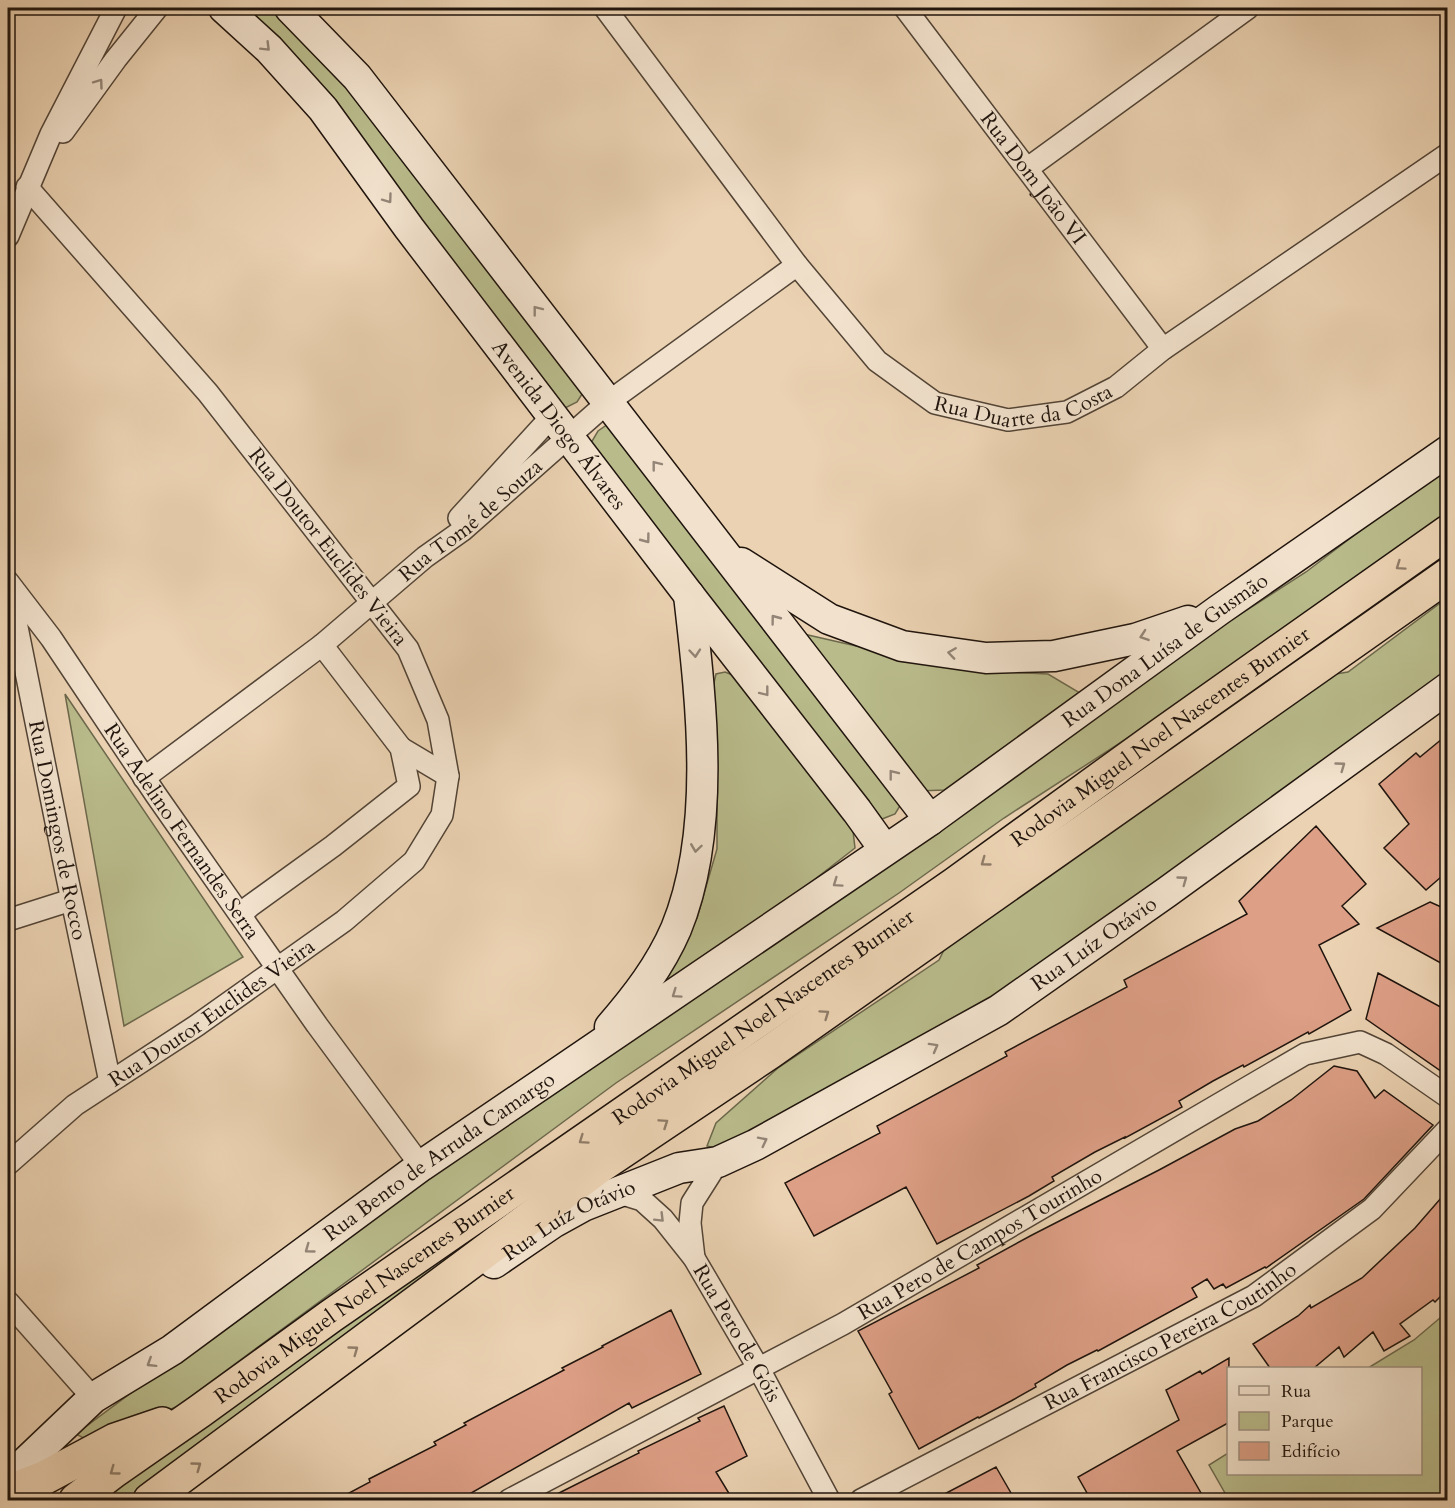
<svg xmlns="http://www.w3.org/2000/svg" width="1455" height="1508" viewBox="0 0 1455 1508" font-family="Cardo,serif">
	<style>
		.green { fill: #b9bb8b; stroke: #6c684c; stroke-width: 1.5 }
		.building { fill: #dd9f86; stroke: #1f140d; stroke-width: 1.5 }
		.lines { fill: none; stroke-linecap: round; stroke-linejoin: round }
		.street-casing { stroke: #524436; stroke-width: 24 }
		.secondary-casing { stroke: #1f140d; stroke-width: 33 }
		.highway-casing { stroke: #1f140d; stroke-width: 36 }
		.street { stroke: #f2e2cd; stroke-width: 21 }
		.secondary { stroke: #f2e2cd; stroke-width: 30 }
		.highway { stroke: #ebd2b2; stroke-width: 33 }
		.oneway { stroke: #938577 }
		.oneway2 { stroke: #8f7c68 }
		.labels { text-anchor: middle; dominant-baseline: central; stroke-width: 4.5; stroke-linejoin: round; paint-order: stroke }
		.street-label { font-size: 21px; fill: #1f140d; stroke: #f2e2cd }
	</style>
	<rect width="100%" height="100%" fill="#ebd2b2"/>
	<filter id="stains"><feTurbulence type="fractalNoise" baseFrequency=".00333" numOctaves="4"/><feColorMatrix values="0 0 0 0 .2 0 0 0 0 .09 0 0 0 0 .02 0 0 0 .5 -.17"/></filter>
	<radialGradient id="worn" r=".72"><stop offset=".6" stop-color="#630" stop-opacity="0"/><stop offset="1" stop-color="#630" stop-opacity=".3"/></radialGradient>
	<path class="green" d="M238,8H271L340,73L586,388L577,402L563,409Z
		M611,422L903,801L895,814L882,819L588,448L598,431Z
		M1447,467V516L1174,708L1004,818L899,893L616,1083L178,1406L131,1427L87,1440L76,1434L186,1352L403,1196L1132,684L1306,572L1403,498Z
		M1447,552V561L250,1409L129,1500H101L140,1468Z
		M1447,598V675L1001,994L722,1150L707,1146L716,1123L778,1068L939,960L948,942L1323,676L1348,672Z
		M795,632L961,670L1048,674L1080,693L944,790L918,791Z
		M725,672L740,678L851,814L855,848L742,936L632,1017L671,965L697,918L717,849V771L711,696L716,674Z
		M65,694L243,957L124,1026Z
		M1447,1312V1500H1229L1209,1465L1228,1453V1474H1420V1368H1368L1414,1340Z"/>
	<path class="building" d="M1448,734V871L1426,890L1384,848L1409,824L1379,784L1416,753L1420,757Z
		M1316,826L1366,884L1342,906L1359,924L1319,945L1351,1010L1309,1034L1308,1032L1244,1067L1243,1065L1213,1081L1179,1101L1182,1107L1125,1138V1137L1095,1152L1052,1177L1054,1181L1029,1196L937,1244L906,1187L814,1236L785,1183L880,1133L877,1126L1007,1056L1005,1052L1127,987L1124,980L1247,914L1239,901Z
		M1430,902L1448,910V967L1377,928Z
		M1378,973L1448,1011V1076L1366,1019Z
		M1334,1066L1357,1071L1375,1098L1384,1090L1433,1125L1364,1199L1266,1268L1265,1267L1226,1288L1223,1284L1214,1289L1207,1279L1192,1288L1197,1297L1098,1351L1097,1350L1067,1365L1035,1384L1036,1387L1011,1401L979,1418L978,1417L919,1449L889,1394L892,1392L858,1331L979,1268L977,1265L1032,1235L1159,1170L1235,1129L1258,1121L1291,1100Z
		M1448,1190V1289L1435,1302L1433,1300L1400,1324L1410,1336L1384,1351L1373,1332L1344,1357L1339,1347L1314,1368H1270L1253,1344L1298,1316L1310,1305L1311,1308L1362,1278L1415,1228Z
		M671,1310L701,1374L632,1408L629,1403L459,1500H336L370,1482L369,1479L436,1445L434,1442L466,1425L464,1423L564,1370L562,1368L603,1347L602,1346Z
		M1229,1358L1228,1423L1177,1451L1205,1500H1091L1078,1477L1179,1420L1166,1390L1200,1371L1202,1374Z
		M724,1406L747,1456L716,1472L733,1500H545L639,1453L638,1451L700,1421L698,1418Z
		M996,1467L1015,1500H933Z"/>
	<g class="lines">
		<g class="street-casing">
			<g id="street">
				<path id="s1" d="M605,8L797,265L877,361L935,403L1008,420L1067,412L1116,387L1163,349L1448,154"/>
				<path id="s2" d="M905,8L1163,349"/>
				<path d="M63,132L116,59L157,8"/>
				<path d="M1028,168L1248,8"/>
				<path d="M8,236L51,134L116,8"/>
				<path d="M459,518L552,416"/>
				<path id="s3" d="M8,582L51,638L156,795L317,1025L421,1166"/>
				<path id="s4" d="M9,587L66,872L110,1082"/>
				<path d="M401,748L448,776"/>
				<path id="s5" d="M144,778L322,645L425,557L463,530L607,403L797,265"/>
				<path d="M241,915L250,906L333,846L409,786L401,748L322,645"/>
				<path d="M8,920L71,900"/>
				<path id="s6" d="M8,1164L75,1105L196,1026L344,921L414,861L442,815L448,776L438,720L408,649L208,393L27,187"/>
				<path id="s7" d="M616,1192L642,1200L663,1219L694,1258L759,1369L829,1500"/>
				<path d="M694,1258L690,1223L692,1203L718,1162"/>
				<path d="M8,1302L93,1398"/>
				<path id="s8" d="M509,1500L843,1324L1305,1054L1360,1042L1386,1054L1448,1097"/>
				<path id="s9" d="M861,1500L1254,1296L1372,1209L1448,1129"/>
			</g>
		</g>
		<g class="secondary-casing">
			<g id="secondary">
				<path id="s10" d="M224,8L269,49L323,109L409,228L689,595L857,811L885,850"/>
				<path d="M290,8L357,77L930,820"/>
				<path d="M741,563L829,619L902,646L986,658L1054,656L1135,639L1188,621"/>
				<path d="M610,1027C636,997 660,966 676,929C717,829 701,700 689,595"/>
				<path id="s11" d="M494,1263L554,1222L583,1206L679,1168L718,1162L755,1145L999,1010L1167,892L1448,688"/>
				<path id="s12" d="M8,1479L93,1398L172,1350L421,1166L930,820L1219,610L1448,451"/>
			</g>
		</g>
		<g class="highway-casing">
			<g id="highway">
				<path d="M8,1492L44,1478L115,1440L162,1424"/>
				<path id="s13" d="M76,1500L114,1471L200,1411L331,1316L955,884L1162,734L1448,532"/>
				<path d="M150,1500L600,1166L770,1052L1448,575"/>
			</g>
		</g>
		<use href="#street" class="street"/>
		<use href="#secondary" class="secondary"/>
		<use href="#highway" class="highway"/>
	</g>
	<defs><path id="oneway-chevron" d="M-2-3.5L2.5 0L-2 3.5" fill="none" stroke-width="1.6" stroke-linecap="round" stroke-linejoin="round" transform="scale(1.5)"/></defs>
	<g class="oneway">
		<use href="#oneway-chevron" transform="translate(266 47) rotate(45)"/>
		<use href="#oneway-chevron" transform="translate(99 83) rotate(-54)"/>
		<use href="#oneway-chevron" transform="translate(388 199) rotate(54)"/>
		<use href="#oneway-chevron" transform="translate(537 310) rotate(-128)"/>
		<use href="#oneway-chevron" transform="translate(656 465) rotate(-128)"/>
		<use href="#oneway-chevron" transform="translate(646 539) rotate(53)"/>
		<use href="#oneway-chevron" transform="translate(775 619) rotate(-127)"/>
		<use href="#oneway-chevron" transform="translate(1144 636) rotate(161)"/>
		<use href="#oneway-chevron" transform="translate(695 653) rotate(85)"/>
		<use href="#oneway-chevron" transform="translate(952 653) rotate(-172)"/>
		<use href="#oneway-chevron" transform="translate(765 692) rotate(52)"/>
		<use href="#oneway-chevron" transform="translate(1341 766) rotate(-36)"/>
		<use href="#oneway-chevron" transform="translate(893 774) rotate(-128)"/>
		<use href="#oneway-chevron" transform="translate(696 848) rotate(98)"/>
		<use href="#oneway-chevron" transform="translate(1183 880) rotate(-36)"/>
		<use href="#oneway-chevron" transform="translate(837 883) rotate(145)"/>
		<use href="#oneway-chevron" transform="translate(676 994) rotate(145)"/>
		<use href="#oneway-chevron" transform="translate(934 1047) rotate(-29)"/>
		<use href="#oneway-chevron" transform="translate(763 1141) rotate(-27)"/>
		<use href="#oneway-chevron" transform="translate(660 1218) rotate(45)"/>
		<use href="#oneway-chevron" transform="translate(309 1249) rotate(144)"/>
		<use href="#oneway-chevron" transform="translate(151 1363) rotate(148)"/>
	</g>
	<g class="oneway2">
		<use href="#oneway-chevron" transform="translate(1400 566) rotate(145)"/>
		<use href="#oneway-chevron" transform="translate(985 862) rotate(144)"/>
		<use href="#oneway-chevron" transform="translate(825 1014) rotate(-35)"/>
		<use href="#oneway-chevron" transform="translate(664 1123) rotate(-34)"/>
		<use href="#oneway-chevron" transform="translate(583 1140) rotate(145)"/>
		<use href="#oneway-chevron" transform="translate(354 1350) rotate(-36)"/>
		<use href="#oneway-chevron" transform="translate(197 1466) rotate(-36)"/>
		<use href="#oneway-chevron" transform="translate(114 1471) rotate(144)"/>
	</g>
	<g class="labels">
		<g class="street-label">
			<text stroke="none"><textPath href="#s2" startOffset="213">Rua Dom João VI</textPath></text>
			<text stroke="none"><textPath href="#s1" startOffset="609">Rua Duarte da Costa</textPath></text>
			<text stroke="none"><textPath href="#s10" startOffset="536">Avenida Diogo Álvares</textPath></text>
			<text stroke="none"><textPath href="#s5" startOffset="416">Rua Tomé de Souza</textPath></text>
			<text transform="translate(328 547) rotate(52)">Rua Doutor Euclides Vieira</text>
			<text stroke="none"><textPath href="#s12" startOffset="1425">Rua Dona Luísa de Gusmão</textPath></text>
			<text stroke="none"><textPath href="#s13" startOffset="1326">Rodovia Miguel Noel Nascentes Burnier</textPath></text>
			<text stroke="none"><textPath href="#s4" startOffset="248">Rua Domingos de Rocco</textPath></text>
			<text stroke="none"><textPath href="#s3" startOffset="304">Rua Adelino Fernandes Serra</textPath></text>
			<text stroke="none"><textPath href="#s11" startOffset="684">Rua Luíz Otávio</textPath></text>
			<text stroke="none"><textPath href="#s6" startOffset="254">Rua Doutor Euclides Vieira</textPath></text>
			<text stroke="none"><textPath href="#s13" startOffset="840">Rodovia Miguel Noel Nascentes Burnier</textPath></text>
			<text stroke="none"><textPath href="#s12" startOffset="540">Rua Bento de Arruda Camargo</textPath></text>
			<text stroke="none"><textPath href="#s11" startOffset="87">Rua Luíz Otávio</textPath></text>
			<text stroke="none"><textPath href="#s8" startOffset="536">Rua Pero de Campos Tourinho</textPath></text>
			<text stroke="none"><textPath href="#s13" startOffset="354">Rodovia Miguel Noel Nascentes Burnier</textPath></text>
			<text stroke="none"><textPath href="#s7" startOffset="192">Rua Pero de Góis</textPath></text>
			<text stroke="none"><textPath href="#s9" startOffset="350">Rua Francisco Pereira Coutinho</textPath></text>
		</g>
	</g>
	<rect width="1455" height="1508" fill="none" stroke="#ebd2b2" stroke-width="30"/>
	<rect x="9" y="9" width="1437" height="1490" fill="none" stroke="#1f140d" stroke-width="3"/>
	<rect x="15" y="15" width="1425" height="1478" fill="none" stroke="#1f140d" stroke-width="1.5"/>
	<rect x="1227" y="1367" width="195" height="108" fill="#f2e2cd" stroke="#9e9080" stroke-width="1.5"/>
	<rect x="1239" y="1386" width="30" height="9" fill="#f2e2cd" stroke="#9e9080" stroke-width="1.5"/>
	<text x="1281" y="1397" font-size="18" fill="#1f140d">Rua</text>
	<rect x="1239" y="1412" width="30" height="18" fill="#b9bb8b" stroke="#9e9080" stroke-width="1.5"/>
	<text x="1281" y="1427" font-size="18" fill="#1f140d">Parque</text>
	<rect x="1239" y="1442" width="30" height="18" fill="#dd9f86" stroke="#9e9080" stroke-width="1.5"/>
	<text x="1281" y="1457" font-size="18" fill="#1f140d">Edifício</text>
	<rect width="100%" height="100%" filter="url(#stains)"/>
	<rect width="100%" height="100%" fill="url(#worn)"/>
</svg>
